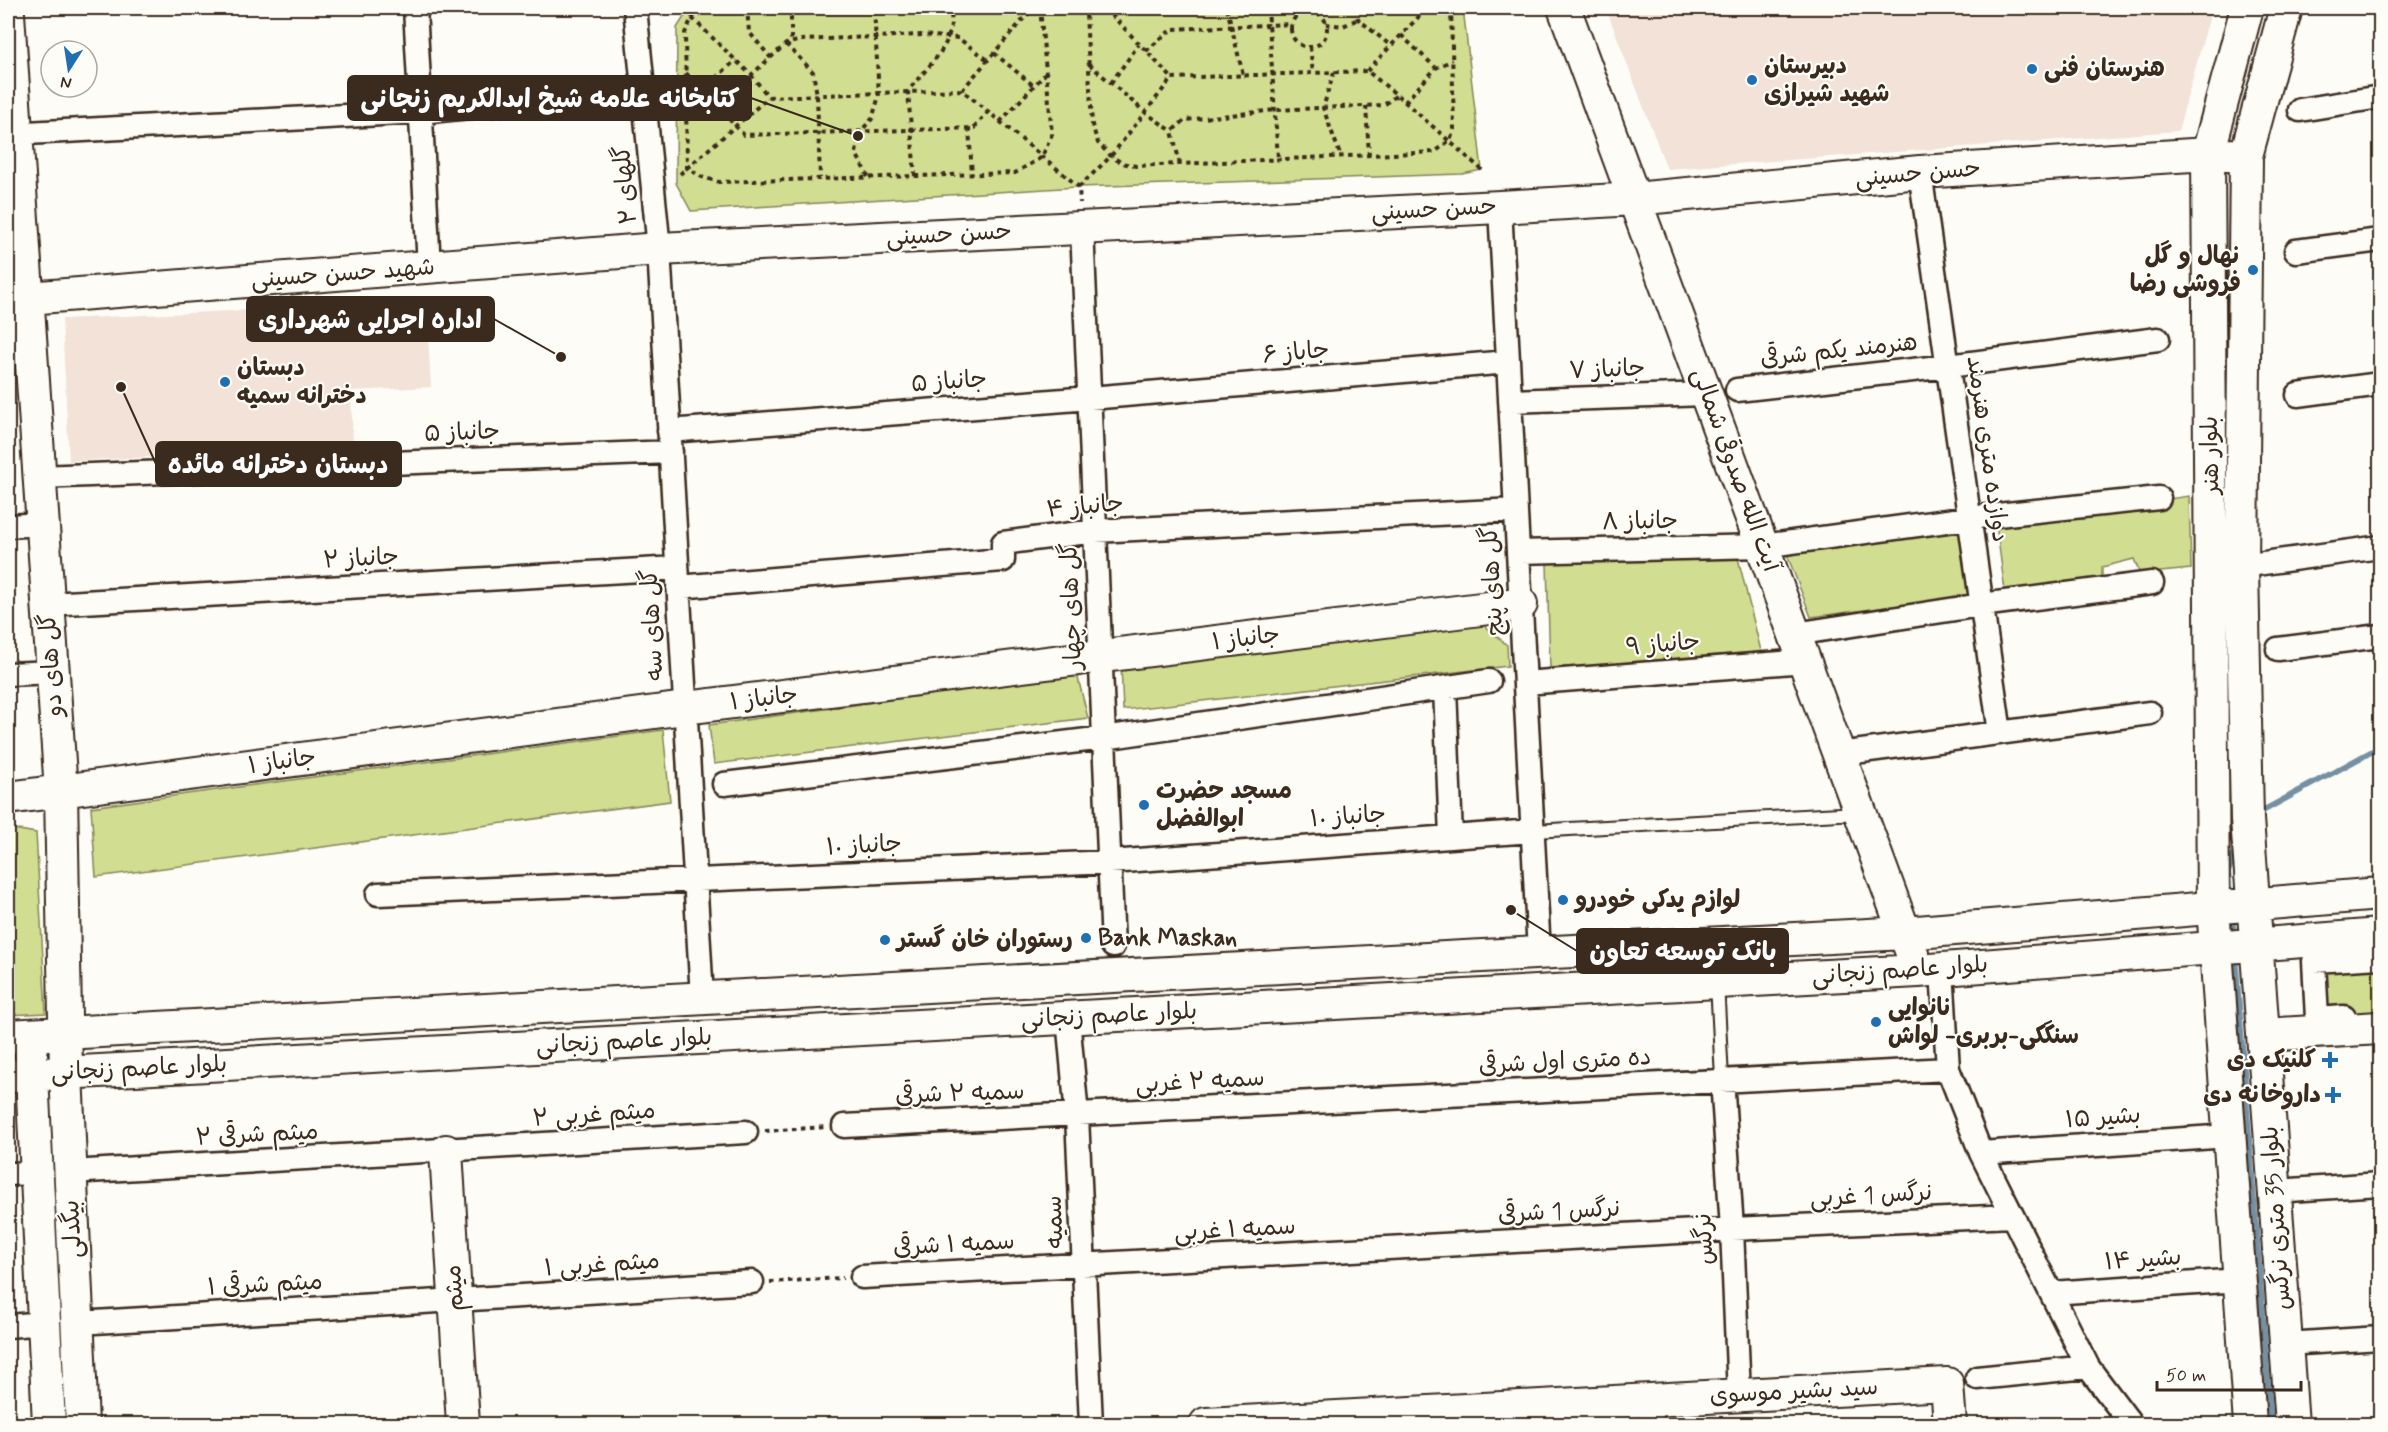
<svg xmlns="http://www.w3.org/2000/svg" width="2388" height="1432" viewBox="0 0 2388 1432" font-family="Mynerve,'Playpen Sans Arabic',sans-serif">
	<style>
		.built { fill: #f2e2d7 }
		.park { fill: #d1dd90; stroke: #868457; stroke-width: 1.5 }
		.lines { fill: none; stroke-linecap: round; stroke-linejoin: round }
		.stream { stroke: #7590a3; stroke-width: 6 }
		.lane-casing { stroke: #3b2a1e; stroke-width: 16 }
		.street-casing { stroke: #3b2a1e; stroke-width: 27 }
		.secondary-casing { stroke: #3b2a1e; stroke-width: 36 }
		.path { stroke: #3b2a1e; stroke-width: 4; stroke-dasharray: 4.5 4.5; stroke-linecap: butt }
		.lane { stroke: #fdfcf7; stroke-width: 12 }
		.street { stroke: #fdfcf7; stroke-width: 22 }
		.secondary { stroke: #fdfcf7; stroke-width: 32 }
		.poi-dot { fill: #1f6fb2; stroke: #fdfcf7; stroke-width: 2 }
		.labels { text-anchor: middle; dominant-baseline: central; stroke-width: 4.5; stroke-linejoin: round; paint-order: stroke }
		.poi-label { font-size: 24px; font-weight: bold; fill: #3b2a1e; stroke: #fdfcf7; text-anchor: start }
		.street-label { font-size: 24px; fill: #3b2a1e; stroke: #fdfcf7 }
		.leader { fill: none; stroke: #3b2a1e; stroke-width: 2 }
		.callout-dot { fill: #3b2a1e; stroke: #fdfcf7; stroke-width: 2 }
		.callout { fill: #3b2a1e; stroke: #3b2a1e; stroke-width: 2 }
		.callout-label { font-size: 26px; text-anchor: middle; font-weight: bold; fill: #fff }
	</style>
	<rect width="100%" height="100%" fill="#fdfcf7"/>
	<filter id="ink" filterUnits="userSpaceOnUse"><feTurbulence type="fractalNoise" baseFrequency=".0167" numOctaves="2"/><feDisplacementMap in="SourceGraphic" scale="12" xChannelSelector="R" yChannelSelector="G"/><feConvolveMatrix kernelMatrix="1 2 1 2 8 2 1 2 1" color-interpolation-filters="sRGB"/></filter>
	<g filter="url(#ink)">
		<path class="built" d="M1606,8H2212L2178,131L1667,169Z
			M426,302L431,387L351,391L353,447L69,461L62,319Z"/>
		<path class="park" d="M695,8H1463L1482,170L1462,174L1078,187L691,211L676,183L677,28L684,17Z
			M2189,496L2191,569L2140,574L2134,559L2102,567V579L2005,591L1996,524Z
			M1961,528L1970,596L1811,617L1786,552Z
			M1737,554L1762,655L1550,668L1547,563Z
			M1480,622L1507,645L1508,666L1123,710L1121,665Z
			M1077,674L1088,718L714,764L709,725Z
			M663,730L670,801L96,877L91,807Z
			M8,828L36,833L46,1013L8,1015Z
			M2380,965V1011L2323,1015L2320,969Z"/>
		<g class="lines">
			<path class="stream" d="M2257,814L2380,747
				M2230,897L2228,872L2236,849
				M2232,914L2234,936
				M2235,955L2271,1424"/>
			<g class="lane-casing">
				<path id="lane" d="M1533,831L1858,813
					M1717,982L1722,1079"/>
			</g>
			<g class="street-casing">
				<path id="street" d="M415,8L429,267
					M635,8L659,249L702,998
					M2300,110L2380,97
					M8,134L420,112L644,90
					M1920,172L2000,733
					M1500,207L1539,953
					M1082,228L1113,946
					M2296,251L2380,240
					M8,333L29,332
					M1737,390L1948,366L2158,339
					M2298,395L2380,384
					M1510,401L1706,394
					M669,431L1090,398L1508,362
					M39,477L671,452
					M8,526L42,524
					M1518,552L1762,546L1969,518L2159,498
					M2242,566L2380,547
					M678,587L1003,560V543L1095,531L1516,510
					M48,604L677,568
					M1795,634L1981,605L2152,583
					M2278,649L2380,636
					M8,674L53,672
					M1525,683L1805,661
					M1445,688L1451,837
					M1839,754L2150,713
					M724,784L1104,738L1489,681
					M378,894L1110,862L1533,831
					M1942,970L1948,1069L1981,1153L2088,1367L2131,1424
					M2344,1017L2317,1019L2314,961L2380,957
					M1068,1018L1077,1116L1091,1424
					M1722,1079L1732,1229L1739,1395
					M844,1126C1212,1110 1580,1086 1948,1069
					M1981,1153L2229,1136
					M71,1172L746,1132
					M8,1174L37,1173
					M2275,1191L2380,1184
					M862,1277L1732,1229L2012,1216
					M2051,1293L2240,1280
					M78,1323L752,1282
					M8,1326L45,1323
					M2286,1344L2380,1338
					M1977,1378L2088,1367
					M1650,1400L1652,1424"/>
			</g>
			<g class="secondary-casing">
				<path id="secondary" d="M1564,8L1912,953
					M2247,8L2208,154L2213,907L2250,1424
					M2286,8L2246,156L2242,566L2247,819L2292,1424
					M8,14L61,791L66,1073L82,1424
					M27,298L659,249L1500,207L1634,199L1920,172L2208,154L2246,156
					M8,798L685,708L1521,604
					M2264,1035L2380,1028
					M8,1036L1905,933L2380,894
					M31,1054L49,1424
					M8,1076L1918,971L2380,935
					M446,1151L463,1424
					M1206,1424L1947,1384L1950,1424"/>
			</g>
			<path class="path" d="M701,8L692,18L685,33L687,168L702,177L719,182L1015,173L1042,157L1052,134L1040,8
				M747,8L749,32L771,58
				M791,8V43
				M1091,8L1086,14L1092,125L1098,143L1111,156L1122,163L1136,166L1435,152L1450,140L1454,129L1451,8
				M1105,8L1172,78
				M1227,8L1243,75
				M1268,8L1278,159
				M1357,8L1358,19L1391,46
				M1291 29a18 18 0 1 1 36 0a18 18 0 1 1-36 0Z
				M692,18L751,75L786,44L801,40L922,35L958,38L988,60
				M1326,24L1343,26L1358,19
				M1401,35L1436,68
				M786,44L813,72L817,95L820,178
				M1310,47L1313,73
				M1146,51L1172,29L1291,24
				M994,53L1034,86
				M1089,64L1146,113L1172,131
				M1367,71L1427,8
				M1334,72L1323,108L1341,157
				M686,73L744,135L974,128L988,112
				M751,75L769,97
				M1111,83L1139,44
				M663,89L686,88
				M702,90L736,60
				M962,90L1033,8
				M1405,102L1436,68L1452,60
				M1366,106L1369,155
				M1000,122L1046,73
				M969,128L972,175
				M1180,164L1172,131L1185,120L1275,110L1384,105L1397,95
				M680,174L769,97L962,90L1079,187L1080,203
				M915,176L908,92C930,61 955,49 951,8
				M868,177L856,153L860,132L872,119L879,96L874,8
				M1079,187L1111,156L1172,78L1367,71L1397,95L1482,170
				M765,1131L826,1127
				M770,1282L843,1278"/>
			<use href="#lane" class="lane"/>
			<use href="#street" class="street"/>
			<use href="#secondary" class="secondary"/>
		</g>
	</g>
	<g class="poi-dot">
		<circle cx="2032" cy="69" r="6"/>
		<circle cx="1752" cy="80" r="6"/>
		<circle cx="2253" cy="270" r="6"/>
		<circle cx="225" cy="382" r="6"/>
		<circle cx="1144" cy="805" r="6"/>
		<circle cx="1563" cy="900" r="6"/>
		<circle cx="1086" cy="938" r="6"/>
		<circle cx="885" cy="940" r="6"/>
		<circle cx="1876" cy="1022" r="6"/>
		<path d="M2327 1051h6v6h6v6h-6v6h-6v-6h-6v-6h6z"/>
		<path d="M2330 1086h6v6h6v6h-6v6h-6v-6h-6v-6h6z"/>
	</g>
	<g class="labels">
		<g class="poi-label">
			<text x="1764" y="66">دبیرستان<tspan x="1764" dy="28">شهید شیرازی</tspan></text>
			<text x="2044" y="69">هنرستان فنی</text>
			<text x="2241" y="256" text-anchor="end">نهال و گل<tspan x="2241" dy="28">فروشی رضا</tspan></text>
			<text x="237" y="368">دبستان<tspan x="237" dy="28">دخترانه سمیه</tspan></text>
			<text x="1156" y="791">مسجد حضرت<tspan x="1156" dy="28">ابوالفضل</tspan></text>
			<text x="1575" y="900">لوازم یدکی خودرو</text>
			<text x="1098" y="938">Bank Maskan</text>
			<text x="897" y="940">رستوران خان گستر</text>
			<text x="1888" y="1008">نانوایی<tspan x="1888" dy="28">سنگکی-بربری- لواش</tspan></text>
			<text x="2316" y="1060" text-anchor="end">کلنیک دی</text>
			<text x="2321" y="1095" text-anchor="end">داروخانه دی</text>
		</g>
		<g class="street-label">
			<text transform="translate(1918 174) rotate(-5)">حسن حسینی</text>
			<text transform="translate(626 185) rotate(-95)">گلهای ۲</text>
			<text transform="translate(1434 210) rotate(-3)">حسن حسینی</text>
			<text transform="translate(949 235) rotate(-3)">حسن حسینی</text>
			<text transform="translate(343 274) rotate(-4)">شهید حسن حسینی</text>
			<text transform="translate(1839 351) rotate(-6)">هنرمند یکم شرقی</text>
			<text transform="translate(1296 353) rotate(-5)">جاباز ۶</text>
			<text transform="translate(1607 370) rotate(-2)">جانباز ۷</text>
			<text transform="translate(949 382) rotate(-4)">جانباز ۵</text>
			<text transform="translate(462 433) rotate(-2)">جانباز ۵</text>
			<text transform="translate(1987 449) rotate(82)">دوازده متری هنرمند</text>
			<text transform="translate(2211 455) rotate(-91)">بلوار هنر</text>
			<text transform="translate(1735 470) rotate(70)">آیت الله صدوقی شمالی</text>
			<text transform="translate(1085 507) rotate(-5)">جانباز ۴</text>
			<text transform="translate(1640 522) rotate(-1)">جانباز ۸</text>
			<text transform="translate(361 559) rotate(-3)">جانباز ۲</text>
			<text transform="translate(1493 581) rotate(-93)">گل های پنج</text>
			<text transform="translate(1072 606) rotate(-92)">گل های چهار</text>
			<text transform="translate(653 625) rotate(-93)">گل های سه</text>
			<text transform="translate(1246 639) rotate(-7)">جانباز ۱</text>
			<text transform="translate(1663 645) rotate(-5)">جانباز ۹</text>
			<text transform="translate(52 665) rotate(-94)">گل های دو</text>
			<text transform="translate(764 699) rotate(-7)">جانباز ۱</text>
			<text transform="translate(282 762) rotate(-8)">جانباز ۱</text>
			<text transform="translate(1348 817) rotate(-4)">جانباز ۱۰</text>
			<text transform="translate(864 846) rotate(-3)">جانباز ۱۰</text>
			<text transform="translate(1900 971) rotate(-4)">بلوار عاصم زنجانی</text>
			<text transform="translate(1109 1016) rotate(-3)">بلوار عاصم زنجانی</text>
			<text transform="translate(624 1042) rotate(-3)">بلوار عاصم زنجانی</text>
			<text transform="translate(1565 1062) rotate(-3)">ده متری اول شرقی</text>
			<text transform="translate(139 1069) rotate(-3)">بلوار عاصم زنجانی</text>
			<text transform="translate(1200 1082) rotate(-3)">سمیه ۲ غربی</text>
			<text transform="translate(960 1094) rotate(-2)">سمیه ۲ شرقی</text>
			<text transform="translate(594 1115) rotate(-4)">میثم غربی ۲</text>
			<text transform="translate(2103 1118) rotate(-4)">بشیر ۱۵</text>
			<text transform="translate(257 1135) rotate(-3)">میثم شرقی ۲</text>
			<text transform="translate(1871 1196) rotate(-3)">نرگس 1 غربی</text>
			<text transform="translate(1559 1212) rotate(-3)">نرگس 1 شرقی</text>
			<text transform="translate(2277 1218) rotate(-94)">بلوار 35 متری نرگس</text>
			<text transform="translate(1055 1222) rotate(-92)">سمیه</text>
			<text transform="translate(73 1229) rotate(-93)">بیگدلی</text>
			<text transform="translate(1235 1230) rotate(-3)">سمیه ۱ غربی</text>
			<text transform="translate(1705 1239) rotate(-93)">نرگس</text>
			<text transform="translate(954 1245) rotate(-3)">سمیه ۱ شرقی</text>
			<text transform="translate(2143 1260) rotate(-4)">بشیر ۱۴</text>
			<text transform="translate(602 1265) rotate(-4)">میثم غربی ۱</text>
			<text transform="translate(265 1285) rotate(-3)">میثم شرقی ۱</text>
			<text transform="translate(455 1288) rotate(-94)">میثم</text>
			<text transform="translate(1794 1392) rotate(-3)">سید بشیر موسوی</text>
		</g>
	</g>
	<path class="leader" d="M858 136L751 98M561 357L494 319M121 387L156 464M1511 910L1577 951"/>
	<g class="callout-dot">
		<circle cx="858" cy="136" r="6"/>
		<circle cx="561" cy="357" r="6"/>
		<circle cx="121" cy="387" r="6"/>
		<circle cx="1511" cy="910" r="6"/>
	</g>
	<g class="callout">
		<rect x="348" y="76" width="403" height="44" rx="6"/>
		<rect x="247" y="297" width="247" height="44" rx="6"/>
		<rect x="156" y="442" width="245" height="44" rx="6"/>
		<rect x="1577" y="929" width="211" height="44" rx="6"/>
	</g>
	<g class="callout-label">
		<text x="550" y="107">کتابخانه علامه شیخ ابدالکریم زنجانی</text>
		<text x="370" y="328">اداره اجرایی شهرداری</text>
		<text x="278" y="473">دبستان دخترانه مائده</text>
		<text x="1683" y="960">بانک توسعه تعاون</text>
	</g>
	<rect width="2388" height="1432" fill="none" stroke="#fdfcf7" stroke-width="30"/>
	<rect x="15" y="15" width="2358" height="1402" fill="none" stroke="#3b2a1e" stroke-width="2" filter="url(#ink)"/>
	<g transform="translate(69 69) rotate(192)"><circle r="28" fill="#fdfcf7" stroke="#afa8a0" stroke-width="1.5"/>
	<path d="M0-4.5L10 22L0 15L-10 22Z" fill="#1f6fb2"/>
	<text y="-9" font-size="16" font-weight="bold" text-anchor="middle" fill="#3b2a1e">N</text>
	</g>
	<path d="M2157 1381v9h144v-9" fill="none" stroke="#3b2a1e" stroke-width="3"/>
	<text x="2166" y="1381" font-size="18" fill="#3b2a1e" stroke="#fdfcf7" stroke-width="4.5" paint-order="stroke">50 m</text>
</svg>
